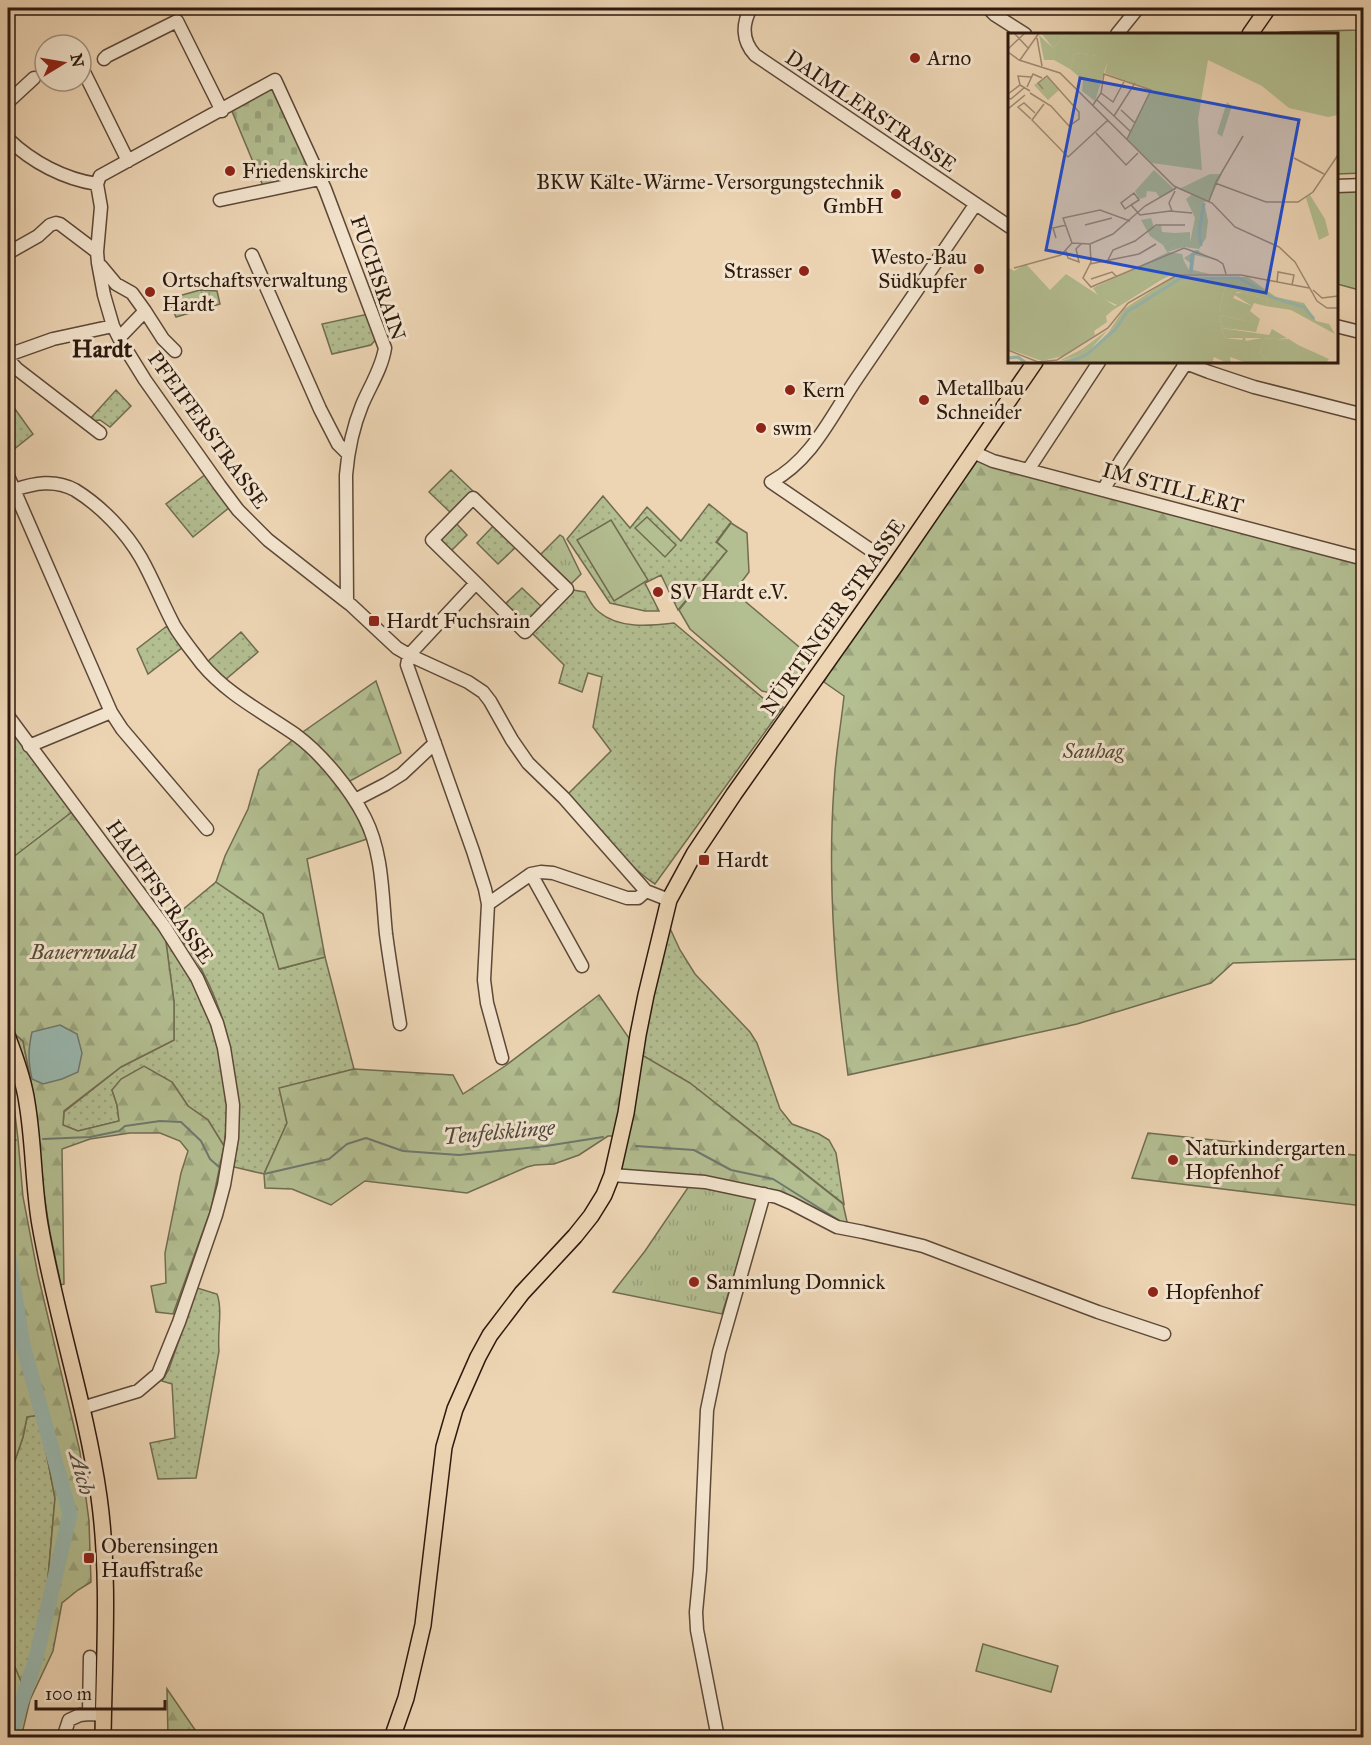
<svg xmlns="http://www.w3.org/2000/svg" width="1371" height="1745" viewBox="0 0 1371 1745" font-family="'IM FELL Great Primer',serif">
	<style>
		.grass { fill: url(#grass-dots); stroke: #706c50; stroke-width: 1.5 }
		.forest { fill: url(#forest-firs); stroke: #706c50; stroke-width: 1.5 }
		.cemetery { fill: url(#cemetery-stones); stroke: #706c50; stroke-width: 1.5 }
		.park { fill: url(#park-tufts); stroke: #706c50; stroke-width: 1.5 }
		.garden { fill: #b3be91; stroke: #706c50; stroke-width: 1.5 }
		.water { fill: #99b8b0; stroke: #6e786f; stroke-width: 1.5 }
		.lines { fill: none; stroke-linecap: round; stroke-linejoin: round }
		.stream { stroke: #6e786f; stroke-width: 2 }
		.river { stroke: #99b8b0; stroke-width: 15 }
		.minor-casing { stroke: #5d4838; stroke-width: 15 }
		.major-casing { stroke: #2d190e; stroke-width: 18 }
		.minor { stroke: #f3e4ce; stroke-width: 12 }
		.major { stroke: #edd5b4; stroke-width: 15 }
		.poi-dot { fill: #8f2418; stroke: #f3e4ce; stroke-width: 2 }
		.labels { text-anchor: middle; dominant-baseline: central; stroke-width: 6; stroke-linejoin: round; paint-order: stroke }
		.poi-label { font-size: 21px; fill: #2d190e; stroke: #f3e4ce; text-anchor: start }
		.street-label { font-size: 21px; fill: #2d190e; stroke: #f3e4ce }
		.park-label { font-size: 21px; font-style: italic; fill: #554b35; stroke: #f3e4ce }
		.water-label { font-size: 22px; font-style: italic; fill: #4d493f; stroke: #f3e4ce }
		.quarter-label { font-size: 24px; font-weight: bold; fill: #2d190e; stroke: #f3e4ce }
		.inset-river { fill: none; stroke: #99b8b0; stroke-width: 3 }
		.inset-road { fill: none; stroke: #a08a72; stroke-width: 1.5 }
		.view { fill: #1d4ed8; fill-opacity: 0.15; stroke: #1d4ed8; stroke-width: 3 }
		.inset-edge { fill: none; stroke: #2d190e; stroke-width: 3 }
	</style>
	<defs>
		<pattern id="grass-dots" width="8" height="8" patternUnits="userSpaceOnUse" patternTransform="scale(1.5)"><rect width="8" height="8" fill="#b3be91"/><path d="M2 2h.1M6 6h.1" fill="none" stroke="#9aa37c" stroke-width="1.8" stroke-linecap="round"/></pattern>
		<pattern id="forest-firs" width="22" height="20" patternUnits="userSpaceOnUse" patternTransform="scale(1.5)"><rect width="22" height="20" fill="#b3be91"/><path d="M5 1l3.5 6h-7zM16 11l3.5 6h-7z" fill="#9aa37c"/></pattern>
		<pattern id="cemetery-stones" width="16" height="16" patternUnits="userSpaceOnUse" patternTransform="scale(1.5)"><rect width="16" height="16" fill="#b3be91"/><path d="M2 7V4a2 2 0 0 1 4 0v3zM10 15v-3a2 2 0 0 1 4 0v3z" fill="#9aa37c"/></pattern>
		<pattern id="park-tufts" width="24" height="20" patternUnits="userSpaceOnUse" patternTransform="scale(1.5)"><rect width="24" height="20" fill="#b3be91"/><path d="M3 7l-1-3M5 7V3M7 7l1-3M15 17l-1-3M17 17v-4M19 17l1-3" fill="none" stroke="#9aa37c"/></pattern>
	</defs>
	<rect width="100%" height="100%" fill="#edd5b4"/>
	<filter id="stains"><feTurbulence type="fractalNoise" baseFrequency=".00333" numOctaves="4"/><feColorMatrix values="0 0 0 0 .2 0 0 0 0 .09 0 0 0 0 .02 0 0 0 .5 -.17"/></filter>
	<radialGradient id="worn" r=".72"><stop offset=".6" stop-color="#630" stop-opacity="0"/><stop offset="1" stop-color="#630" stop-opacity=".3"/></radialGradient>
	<path class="grass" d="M368,314L377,338L371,345L332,354L322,324Z
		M116,390L131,406L110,427L100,420L91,421L89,420Z
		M15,409L33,434L8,454V415Z
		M451,470L474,492L452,514L429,492Z
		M206,474L230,507L193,537L166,504Z
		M603,496L630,528L647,507L681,541L709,504L731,522L716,542L727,551L678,610L661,575L645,583L659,611H645L610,603L567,539Z
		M455,522L467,535L450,552C435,538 443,535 455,522Z
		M495,524L517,546L498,564L477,543Z
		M522,588L544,609L527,623H523L503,606Z
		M573,590L585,592C589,599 592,607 599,612C619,629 649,626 674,623L764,699L777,701L783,707L655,884C625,865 593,822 568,794L611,751L593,727L602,677L588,673L582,692L559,683L564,665L531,632Z
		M167,626L183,647L148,674L137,649Z
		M241,632L258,652L225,680L207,662Z
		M8,726L72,812L13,858L12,879L8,883Z
		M216,882L263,914L280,969L325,957L354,1069L280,1088L287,1123L264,1174L234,1167C243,1094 233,1019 193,955C186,944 176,933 168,922Z
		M668,924L680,950L695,974L750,1032L757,1043L780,1109L792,1124L819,1134L829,1140L836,1153L844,1204L690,1083L640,1054Z
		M165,935C175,951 186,967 195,983C220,1033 233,1091 224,1146L208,1120L188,1106L172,1082L112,1090L117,1105L119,1121L78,1131L63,1125L64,1112L121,1067L174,1040V1002Z
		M8,1012L16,1035L23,1041L35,1102L42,1180L50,1233L61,1285L58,1286L12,1037L8,1028Z
		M197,1288L217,1294C223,1310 217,1333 219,1351L196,1478L158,1479L150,1443L175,1438L172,1384L162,1381L169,1369Z
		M39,1415L55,1498L47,1589L23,1687L8,1651V1481L23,1437L27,1417Z"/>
	<path class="forest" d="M973,452L1363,559V959L1233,963L1211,983L1077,1024L848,1075C835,980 827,883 834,787C835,756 841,726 844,696L824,682L857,619Z
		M376,681L401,753L339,787L355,812L367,839L307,859L325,957L279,969L263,914L216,882L225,856L248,809L259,770L297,736Z
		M72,812L165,935L174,1002V1040L121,1067L64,1111L63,1125L78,1131L119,1121L117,1105L112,1090L121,1079L144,1066L172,1082L188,1106L208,1120L224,1146L211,1209L173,1314L156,1312L151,1286L166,1283L165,1253L181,1173L188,1151L180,1141L160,1133H130L90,1139L62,1149L64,1284L61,1285L50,1233L42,1180L35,1102L23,1041L16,1035L8,1012V883L12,879V858Z
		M599,995L640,1054L690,1083L843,1204L848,1226L764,1192L620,1171L628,1136H608L579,1155L554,1164L535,1165L527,1167L467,1193L365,1181L331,1205L292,1189L265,1188L264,1174L287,1123L279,1088L354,1069L453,1075L463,1094L505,1066Z
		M8,1081L13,1098L18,1139L23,1197L38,1275L80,1452L89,1521L91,1582L78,1590L62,1603L53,1651L30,1700L21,1738L8,1737V1651L23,1686L47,1589L55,1498L39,1415L27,1417L23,1437L8,1481Z
		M1148,1133L1363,1156V1206L1132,1178Z
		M167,1689L200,1737H168Z"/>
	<path class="cemetery" d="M271,85L314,175L263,186L231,109Z"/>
	<path class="park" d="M200,290L217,291L220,304L176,317L168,299Z
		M560,535L563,537L581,574L569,586L539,556Z
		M691,1183L758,1198L722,1314L613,1292L645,1251Z"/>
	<path class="garden" d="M1363,11V173L1337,174L1336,34H1274L1281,32L1359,30V15Z
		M1363,189V291L1337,284V191Z
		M647,517L676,545L665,557L635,528Z
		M611,520L648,580L614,601L577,540Z
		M731,523L747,533L749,572L734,592L811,657L783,696L762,691L690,629L679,610L727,551L717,542Z
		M983,1644L1058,1666L1051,1692L976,1671Z"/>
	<path class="water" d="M60,1025L77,1034L82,1053L78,1072L62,1079L43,1084L32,1079C28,1061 28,1050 32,1032Z"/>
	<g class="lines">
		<path class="stream" d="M43,1139L90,1137L119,1131L125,1126L160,1121L181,1122L201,1141L210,1159L219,1167
			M8,1140H16
			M636,1146L694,1150L731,1170L773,1179L843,1223
			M264,1174L329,1159L347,1144L366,1138L403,1151L459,1155L546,1146L603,1137"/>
		<path class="river" d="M8,1252L23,1345L70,1514L35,1662L9,1738"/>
		<g class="minor-casing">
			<path id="minor" d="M751,8C742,24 742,41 755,55L1010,227
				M988,8L995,15L1025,34
				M1117,34L1138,8
				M104,59L107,56L177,21L222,111
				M81,66L128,161
				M8,102L34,78
				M8,139C32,162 64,179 97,184
				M1336,186L1364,185
				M220,200L320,179
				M8,253L38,236L50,225L56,223L60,224L97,252
				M252,255L320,409L338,444L348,454
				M101,266L116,284L132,293L145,311L119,338
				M145,311L163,339L175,351
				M1336,326L1364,333
				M8,355L53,339L113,326
				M8,359L17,369L100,433
				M1183,362L1209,372L1254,387L1364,415
				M973,452L993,461L1364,559
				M1028,470L1099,362
				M8,476L111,712L122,729L207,829
				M14,490C34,483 55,479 75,490C101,506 126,532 141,558C154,581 163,605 175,627C183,640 193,652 202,664C228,695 263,712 296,735C322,754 351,790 365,818C383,853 382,896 386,934C390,964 395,994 400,1024
				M1103,490L1122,459L1186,363
				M878,555L771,482C813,459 831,416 857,378C897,320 936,262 975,205
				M476,583L525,632L567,589L473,498L432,540L476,583L409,655L407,665L473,851L485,889L488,904L484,980L487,1003L502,1058
				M347,602L346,475C348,451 353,427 362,405C370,386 382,368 385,348L325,189L275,80L100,176L97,184L101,207L97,252L98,263L104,295L113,326L119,338L145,380L220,486L238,510L268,540L347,602L351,605L397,648L409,655L468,682L483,692L490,701L512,740L528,763L564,798L646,891L669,900
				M8,716L164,926L197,978L217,1023L224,1048L233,1105L232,1138L224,1185L216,1215L179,1322L158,1374L138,1391L82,1408
				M29,746L111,712
				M355,800L386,784L402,774L435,743
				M531,874L582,966
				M488,904L531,874L541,872L553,873L627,898H638L646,891
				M612,1175L705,1182L777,1197L791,1203L837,1227L863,1232L923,1246L1098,1312L1164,1334
				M90,1657L89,1714L104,1715
				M63,1738L69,1720L80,1715L89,1714
				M718,1738L697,1630L696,1612L700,1570L707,1410L719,1352L764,1194"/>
		</g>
		<g class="major-casing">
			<path id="major" d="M1250,34L1268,8
				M8,1038C16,1059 24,1081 27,1103C34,1144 33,1185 40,1225C56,1317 86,1405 99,1497C110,1576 104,1658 103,1738
				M392,1738L406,1698L423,1625L444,1447L455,1409L478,1357L490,1335L522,1293L575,1236L591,1216L604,1195L612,1175L626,1113L638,1035L646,995L669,900L694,854L734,794L895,566L1035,362"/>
		</g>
		<use href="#minor" class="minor"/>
		<use href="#major" class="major"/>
	</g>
	<g class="poi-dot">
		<circle cx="915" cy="58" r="6"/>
		<circle cx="230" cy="171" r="6"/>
		<circle cx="896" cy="194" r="6"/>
		<circle cx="979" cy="269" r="6"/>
		<circle cx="804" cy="271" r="6"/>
		<circle cx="150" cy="292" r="6"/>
		<circle cx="790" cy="390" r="6"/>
		<circle cx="924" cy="400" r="6"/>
		<circle cx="761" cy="428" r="6"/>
		<circle cx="658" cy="592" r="6"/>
		<rect x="368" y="615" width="12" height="12" rx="3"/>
		<rect x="698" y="854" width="12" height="12" rx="3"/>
		<circle cx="1173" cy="1160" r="6"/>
		<circle cx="694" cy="1282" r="6"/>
		<circle cx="1153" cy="1292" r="6"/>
		<rect x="83" y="1552" width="12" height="12" rx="3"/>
	</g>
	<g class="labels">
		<g class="poi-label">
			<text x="927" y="58">Arno</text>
			<text x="242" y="171">Friedenskirche</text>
			<text x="884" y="182" text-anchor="end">BKW Kälte-Wärme-Versorgungstechnik<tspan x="884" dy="24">GmbH</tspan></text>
			<text x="967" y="257" text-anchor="end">Westo-Bau<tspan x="967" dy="24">Südkupfer</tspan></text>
			<text x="792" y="271" text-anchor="end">Strasser</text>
			<text x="162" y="280">Ortschaftsverwaltung<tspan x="162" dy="24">Hardt</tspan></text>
			<text x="936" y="388">Metallbau<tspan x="936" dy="24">Schneider</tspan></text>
			<text x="802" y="390">Kern</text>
			<text x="773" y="428">swm</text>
			<text x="670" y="592">SV Hardt e.V.</text>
			<text x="386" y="621">Hardt Fuchsrain</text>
			<text x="716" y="860">Hardt</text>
			<text x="1185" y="1148">Naturkindergarten<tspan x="1185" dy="24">Hopfenhof</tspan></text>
			<text x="706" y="1282">Sammlung Domnick</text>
			<text x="1165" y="1292">Hopfenhof</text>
			<text x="101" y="1546">Oberensingen<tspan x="101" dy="24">Hauffstraße</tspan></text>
		</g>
		<g class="street-label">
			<text transform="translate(871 111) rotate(34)">DAIMLERSTRASSE</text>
			<text transform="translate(378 278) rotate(71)">FUCHSRAIN</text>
			<text transform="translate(208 430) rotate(54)">PFEIFERSTRASSE</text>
			<text transform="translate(1173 488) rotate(15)">IM STILLERT</text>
			<text transform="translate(833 617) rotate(-55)">NÜRTINGER STRASSE</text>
			<text transform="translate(160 892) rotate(55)">HAUFFSTRASSE</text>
		</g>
		<g class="park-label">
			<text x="1093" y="751">Sauhag</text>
			<text x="83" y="952">Bauernwald</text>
		</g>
		<g class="water-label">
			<text transform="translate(499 1132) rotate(-5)">Teufelsklinge</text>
			<text transform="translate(82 1473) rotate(75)">Aich</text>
		</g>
		<g class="quarter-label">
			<text x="102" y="349">Hardt</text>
		</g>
	</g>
	<g transform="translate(1008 33)">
		<rect width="330" height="330" fill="#edd5b4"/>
		<path d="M39,44L51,57L40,67L26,52ZM146,137L166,156L152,165L148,159L139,158L138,164L131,166L127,158ZM202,141H211L187,163L171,156ZM182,199V208L193,213L191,216L176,214L159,219L155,212L167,206V200ZM142,228L151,243L109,272L91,264L85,255ZM217,255L223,257L222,264L244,273L225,261L235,259L260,267L257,273L246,270L242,278L252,286L248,299L212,293L213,282L242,289L211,278ZM213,295L261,302L264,296L279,305H217ZM100,297L78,321L51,328L74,316ZM257,305L279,307L321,326L318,330H261L252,319Z" fill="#b3be91"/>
		<path d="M59,0H330V82L320,84L281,75L254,53L200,27L190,86L194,137L144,130L119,106L143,57L97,40L99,30L90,23L67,20L62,36L46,27H36L31,2L45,15ZM219,69L224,73L214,104L209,100ZM211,141H214L201,168L196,169L200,188L198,205L193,213L182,209L187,185L178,166ZM302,162L317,186L321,202L311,207L298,165ZM143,185L146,194L153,192L154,199L167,200V206L155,212L142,203L133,187ZM188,217L208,227L187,222L185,237L202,241H165L153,247L105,277L98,283L99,289L86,298L87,302L55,323L34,328L0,316V234L6,238L18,231L42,257L58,241L107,273L151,243L142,228L160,219L174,221L176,228L181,237L182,230L176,225ZM165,244H240L268,264L296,270L308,288L321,291L327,301L283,277L257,273L260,267L235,259H229L225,265L242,275L230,268H214L223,260L217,255L211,278L237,285L242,289L213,282L212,293L252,299L213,295L217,305L234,307L236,302L238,308L259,304L281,306L293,314L279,307L257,305L252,319L261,330H239L222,324L223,330H219L206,324L205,328L216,330H46L78,321L100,300L116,276Z" fill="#b3be91"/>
		<path d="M33,0H59L45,15Z" fill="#b3be91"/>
		<path d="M67,20L91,23L99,30L87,68L74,58L75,47L62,36Z" fill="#b3be91"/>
		<path class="inset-river" d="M193,213L191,199L196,170M183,240L184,222L191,218M0,325L10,324L18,330M58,330L78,322L107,297L119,279L173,245H231L266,265L296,274L306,286"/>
		<path class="inset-road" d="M6,0L21,16M29,5L34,33M0,16L17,0M0,19L11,27L52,40L166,153L204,170L227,194L271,214L287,229L309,268L319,275H330M12,27L31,0M12,52L10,43L23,44M19,54L25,41L34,45M22,60L43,73L61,93L71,86V79L39,43L30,50L35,56M93,60L105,69L117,47M0,61L12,52L22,58M0,65L3,66L17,54M89,67L123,99M36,71L24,87L60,124L100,87M85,72L93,60L96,41L143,57L119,106M0,76L17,62M113,77L127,90M106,83L127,50M23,86L10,74L16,70L27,80M88,100L118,132L130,120M286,125L316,141M207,150L258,169H290L305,159L330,122M201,168L208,149L235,103M123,172L131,167L126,160L113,170L117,176L123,172L132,182L162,178L184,180M164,178L161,170L167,158M77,192L104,185M48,205L45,195L58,192M64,210L82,211L105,201L137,173L168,155M64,210L55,185L92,177L122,188M82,211L83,229L75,245L83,254L176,215L209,227L215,231L218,241M58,218L60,225L71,229L68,216L73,211M100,227L105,217L127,208L148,192H177M82,231L131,221L148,211M6,235L53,222L64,210M83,246L104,239L109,244M269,249L270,239L286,242L284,252M305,257L314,265L330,263M0,317L30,329L49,327L100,295L120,270L169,242H233L301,255"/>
		<path class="view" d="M72,45L291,87L258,260L38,217Z"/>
		<rect width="330" height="330" class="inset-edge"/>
	</g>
	<rect width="1371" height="1745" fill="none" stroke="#edd5b4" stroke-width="30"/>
	<rect x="9" y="9" width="1353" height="1727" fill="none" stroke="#2d190e" stroke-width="3"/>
	<rect x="15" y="15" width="1341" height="1715" fill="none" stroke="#2d190e" stroke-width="1.5"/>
	<g transform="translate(63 63) rotate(79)"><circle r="28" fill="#f3e4ce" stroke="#a49381" stroke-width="1.5"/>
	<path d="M0-4.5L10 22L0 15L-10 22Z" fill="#8f2418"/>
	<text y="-9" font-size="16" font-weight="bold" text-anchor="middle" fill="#2d190e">N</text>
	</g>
	<path d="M36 1700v9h129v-9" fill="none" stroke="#2d190e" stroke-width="3"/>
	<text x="45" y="1700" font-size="18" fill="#2d190e" stroke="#f3e4ce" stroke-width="4.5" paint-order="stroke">100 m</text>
	<rect width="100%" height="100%" filter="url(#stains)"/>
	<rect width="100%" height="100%" fill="url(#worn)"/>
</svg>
